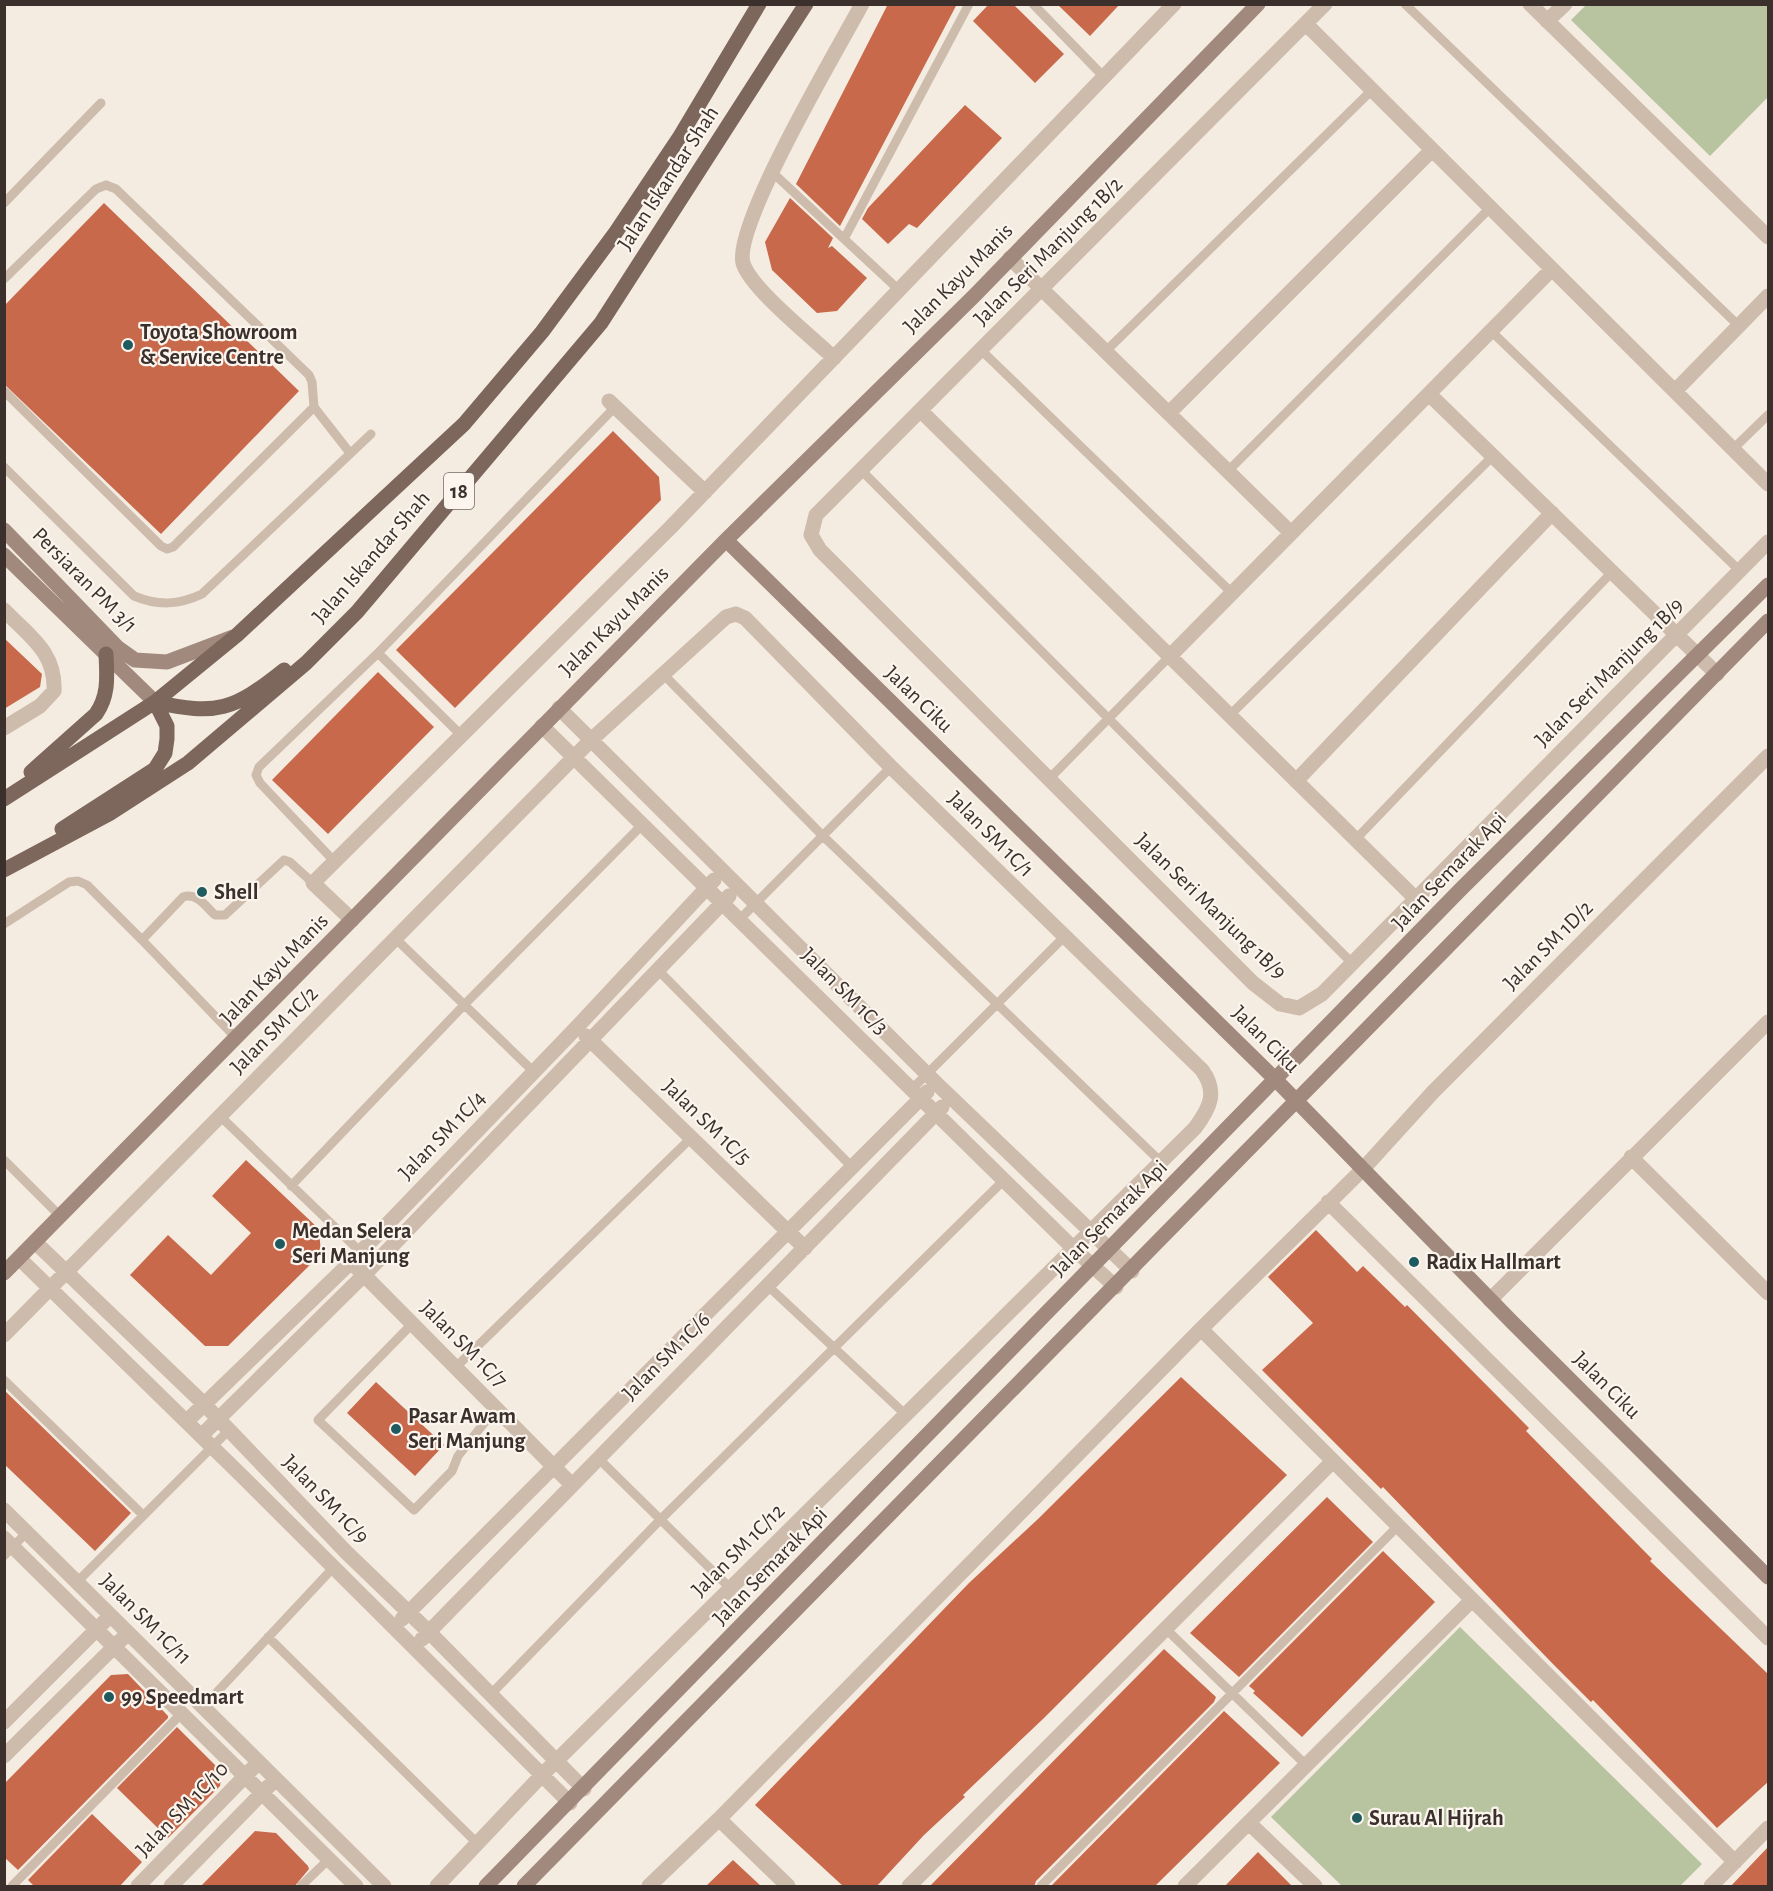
<svg xmlns="http://www.w3.org/2000/svg" width="1773" height="1891" viewBox="0 0 1773 1891" font-family="'Alegreya Sans',sans-serif">
	<style>
		.green { fill: #b8c4a0 }
		.building { fill: #c8694b }
		.lines { fill: none; stroke-linecap: round; stroke-linejoin: round }
		.lane { stroke: #cdbbac; stroke-width: 9 }
		.street { stroke: #cdbbac; stroke-width: 15 }
		.secondary { stroke: #a18a7d; stroke-width: 15 }
		.primary { stroke: #7d675c; stroke-width: 15 }
		.poi-dot { fill: #1f5a5e; stroke: #fbf5ee; stroke-width: 2 }
		.labels { text-anchor: middle; dominant-baseline: central; stroke-width: 4.5; stroke-linejoin: round; paint-order: stroke }
		.shield { fill: #fbf5ee; stroke: #756b66; stroke-width: 1.5 }
		.shield-label { font-size: 21px; font-weight: bold; fill: #3b302b }
		.street-label { font-size: 22px; fill: #3b302b; stroke: #fbf5ee }
		.poi-label { font-size: 22px; font-weight: bold; fill: #3b302b; stroke: #fbf5ee; text-anchor: start }
	</style>
	<rect width="100%" height="100%" fill="#f4ebe1"/>
	<path class="green" d="M1586,5H1768V97L1710,156L1571,20Z
		M1460,1627L1702,1864L1680,1886H1342L1271,1817Z"/>
	<path class="building" d="M888,4H957L840,226L796,184Z
		M989,4H1013L1064,54L1035,83L973,21Z
		M1057,4H1120L1090,36Z
		M965,105L1002,138L917,228L909,224L888,244L862,219L868,208Z
		M790,198L833,238L828,248L832,246L867,278L837,311L817,313L772,270L765,242Z
		M104,203L299,391L161,534L4,384V306Z
		M613,431L659,477L661,500L455,708L396,650Z
		M4,638L42,674L40,687L4,709Z
		M378,672L434,727L328,834L272,780Z
		M246,1160L319,1229L321,1254L228,1346H205L130,1275L168,1235L211,1275L251,1233L212,1196Z
		M1316,1230L1357,1272L1363,1266L1405,1307L1407,1305L1529,1428L1526,1431L1652,1559L1650,1561L1768,1674V1782L1717,1828L1593,1700L1591,1702L1551,1662L1383,1487L1381,1489L1262,1370L1313,1323L1268,1277Z
		M1181,1377L1287,1475L1044,1718L963,1795L965,1797L924,1835L876,1887H844L755,1805L969,1583L1038,1519Z
		M376,1382L444,1445L415,1476L347,1413Z
		M4,1390L131,1513L95,1551L4,1464Z
		M1327,1497L1373,1542L1239,1677L1190,1633Z
		M1383,1551L1435,1602L1302,1737L1253,1693L1255,1691L1249,1686Z
		M1164,1649L1216,1697L1214,1702L1036,1881L1034,1887H929Z
		M128,1674L168,1716V1718L18,1870L4,1857V1784L111,1675Z
		M1224,1711L1280,1763L1154,1887H1050Z
		M177,1727L222,1772L220,1786L168,1838L117,1788Z
		M92,1814L142,1862L119,1887H35L28,1880Z
		M255,1831L276,1833L308,1866L309,1869L294,1887H200Z
		M1768,1847V1887H1730Z
		M1258,1852L1293,1887H1224Z
		M733,1860L762,1887H705Z"/>
	<g class="lines">
		<path class="lane" d="M1033,4L1104,77
			M1405,4L1739,326
			M772,172L899,290
			M4,203L101,103
			M844,239L969,4
			M4,279L96,189L106,185L116,189L309,375L312,382L314,407L350,453
			M1491,331L1740,571
			M981,350L1232,593
			M1106,351L1372,90
			M4,391L161,546L167,549L173,547L314,407
			M1733,449L1768,415
			M4,467L134,596C158,606 179,605 202,594L371,434
			M861,470L1352,963
			M1228,471L1490,208
			M378,653L462,736
			M663,674L823,836L1161,1162
			M1230,715L1493,456
			M1049,779L1170,656
			M1356,839L1613,571
			M334,861L260,783L256,775L259,767L378,653L615,407
			M740,919L891,767
			M4,924L69,882L78,881L87,885L142,940
			M396,939L534,1072
			M658,970L853,1168
			M237,1039L142,940L183,897C197,892 206,907 215,915H225L284,860L290,862L313,883
			M912,1089L1064,937
			M220,1116L374,1265
			M4,1160L61,1217
			M291,1186L464,1005L643,824
			M768,1286L906,1415
			M412,1324L318,1420L414,1510L452,1471L458,1456L496,1408
			M456,1367L691,1138
			M4,1380L143,1515
			M597,1457L731,1589
			M4,1556L27,1532
			M77,1582L229,1430
			M1166,1629L1306,1765
			M268,1637L478,1844
			M491,1694L660,1520L1004,1180
			M203,1707L333,1568
			M12,1886L182,1713
			M301,1886L329,1859
			M1041,1886L1398,1526"/>
		<path class="street" d="M1325,4L816,515L811,535L820,550L1253,983L1280,1004L1299,1008L1322,994L1768,542
			M1530,4L1768,237
			M1547,21L1565,4
			M1306,24L1768,484
			M1010,258L1291,533
			M834,358C813,338 750,288 743,263C733,225 839,47 862,4
			M1675,391L1768,296
			M1429,394L1717,674
			M609,401L705,492
			M921,411L1416,899
			M1169,413L1432,150
			M4,610C29,636 56,652 54,691L40,706L4,728
			M1170,656L1552,269
			M559,708L936,1083L1132,1271
			M542,726L1073,1248L1116,1287
			M1296,781L1552,513
			M352,920L313,883L670,528L1174,4
			M586,1036L805,1248
			M1631,1157L1768,1293
			M1328,1202L1768,1638
			M35,1242L204,1404L347,1553L429,1632L584,1789
			M19,1258L246,1480L570,1803
			M357,1268L571,1484
			M1490,1300L1768,1022
			M1201,1329L1735,1862
			M4,1335L591,740L726,617L736,614L745,618L891,767L1202,1070C1218,1092 1210,1108 1195,1128L542,1775L437,1886
			M187,1421L351,1262L577,1027L714,880
			M201,1436L364,1275L729,896
			M4,1510L384,1886
			M4,1538L356,1886
			M402,1619L927,1092
			M422,1639L942,1107
			M4,1722L104,1622
			M4,1756L122,1639
			M719,1819L788,1886
			M1249,1823L1315,1886
			M138,1886L253,1768
			M171,1886L269,1786
			M649,1886L719,1819L1201,1329L1363,1169L1433,1092L1768,756
			M909,1886L1333,1461
			M1185,1886L1472,1600
			M1711,1886L1768,1828"/>
		<path class="secondary" d="M4,530L118,648L135,660L167,662L233,637
			M726,540L1277,1081L1512,1322L1768,1577
			M4,555L155,702
			M4,1273L726,540L975,295L1258,4
			M486,1886L1461,889L1768,585
			M524,1886L1768,621"/>
		<path class="primary" d="M155,702C217,716 234,710 284,670
			M31,772L96,714C109,695 107,677 106,654
			M4,799L155,702L237,635L464,424L542,332L616,232L679,138L759,4
			M62,829L155,769L165,753L167,739V726L155,702
			M4,870L109,814L188,763L306,663L357,612L601,323L806,4"/>
	</g>
	<g class="poi-dot">
		<circle cx="128" cy="345" r="6"/>
		<circle cx="202" cy="892" r="6"/>
		<circle cx="280" cy="1244" r="6"/>
		<circle cx="1414" cy="1262" r="6"/>
		<circle cx="396" cy="1429" r="6"/>
		<circle cx="109" cy="1697" r="6"/>
		<circle cx="1357" cy="1818" r="6"/>
	</g>
	<g class="labels">
		<rect class="shield" x="444" y="473" width="30" height="36" rx="4.5"/>
		<g class="shield-label">
			<text x="459" y="491">18</text>
		</g>
		<g class="street-label">
			<text transform="translate(668 178) rotate(-57)">Jalan Iskandar Shah</text>
			<text transform="translate(1048 251) rotate(-45)">Jalan Seri Manjung 1B/2</text>
			<text transform="translate(958 278) rotate(-45)">Jalan Kayu Manis</text>
			<text transform="translate(371 557) rotate(-49)">Jalan Iskandar Shah</text>
			<text transform="translate(85 580) rotate(45)">Persiaran PM 3/1</text>
			<text transform="translate(614 621) rotate(-45)">Jalan Kayu Manis</text>
			<text transform="translate(1609 672) rotate(-45)">Jalan Seri Manjung 1B/9</text>
			<text transform="translate(919 699) rotate(44)">Jalan Ciku</text>
			<text transform="translate(991 834) rotate(45)">Jalan SM 1C/1</text>
			<text transform="translate(1449 871) rotate(-46)">Jalan Semarak Api</text>
			<text transform="translate(1211 906) rotate(44)">Jalan Seri Manjung 1B/9</text>
			<text transform="translate(1548 945) rotate(-45)">Jalan SM 1D/2</text>
			<text transform="translate(274 969) rotate(-46)">Jalan Kayu Manis</text>
			<text transform="translate(845 991) rotate(45)">Jalan SM 1C/3</text>
			<text transform="translate(274 1030) rotate(-45)">Jalan SM 1C/2</text>
			<text transform="translate(1266 1039) rotate(45)">Jalan Ciku</text>
			<text transform="translate(707 1122) rotate(44)">Jalan SM 1C/5</text>
			<text transform="translate(442 1135) rotate(-46)">Jalan SM 1C/4</text>
			<text transform="translate(1109 1218) rotate(-45)">Jalan Semarak Api</text>
			<text transform="translate(464 1344) rotate(45)">Jalan SM 1C/7</text>
			<text transform="translate(666 1356) rotate(-45)">Jalan SM 1C/6</text>
			<text transform="translate(1607 1385) rotate(45)">Jalan Ciku</text>
			<text transform="translate(326 1499) rotate(46)">Jalan SM 1C/9</text>
			<text transform="translate(738 1550) rotate(-45)">Jalan SM 1C/12</text>
			<text transform="translate(770 1566) rotate(-46)">Jalan Semarak Api</text>
			<text transform="translate(146 1619) rotate(45)">Jalan SM 1C/11</text>
			<text transform="translate(182 1809) rotate(-46)">Jalan SM 1C/10</text>
		</g>
		<g class="poi-label">
			<text x="140" y="332">Toyota Showroom<tspan x="140" dy="25">&amp; Service Centre</tspan></text>
			<text x="214" y="892">Shell</text>
			<text x="292" y="1231">Medan Selera<tspan x="292" dy="25">Seri Manjung</tspan></text>
			<text x="1426" y="1262">Radix Hallmart</text>
			<text x="408" y="1416">Pasar Awam<tspan x="408" dy="25">Seri Manjung</tspan></text>
			<text x="121" y="1697">99 Speedmart</text>
			<text x="1369" y="1818">Surau Al Hijrah</text>
		</g>
	</g>
	<rect width="1773" height="1891" fill="none" stroke="#3b302b" stroke-width="12"/>
</svg>
